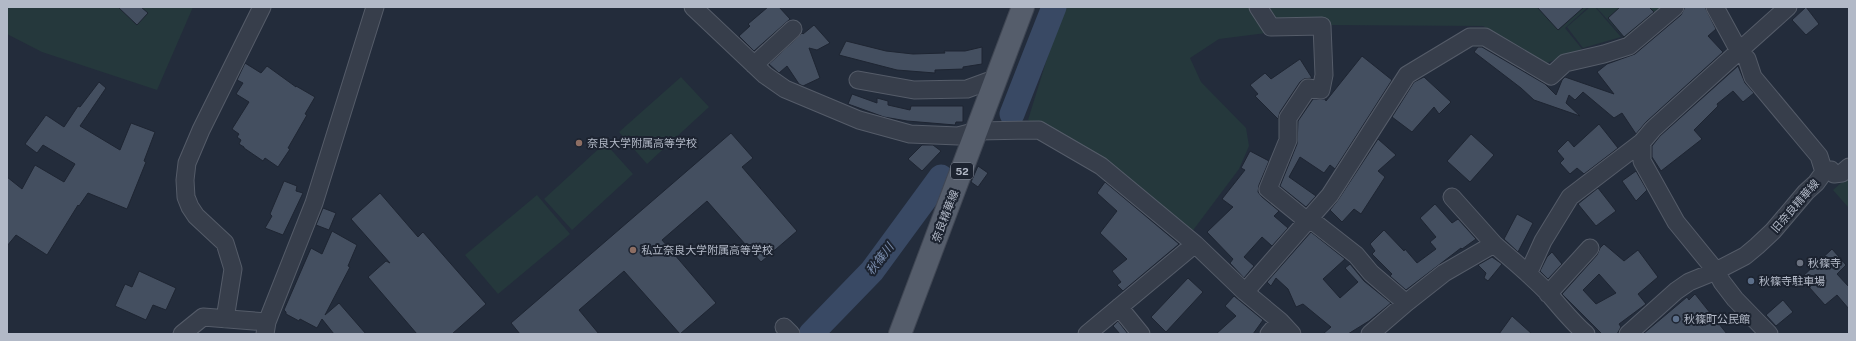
<svg xmlns="http://www.w3.org/2000/svg" width="1856" height="341" viewBox="0 0 1856 341" font-family="'Public Sans','Noto Sans JP',sans-serif">
	<style>
		.green { fill: #25383c }
		.lines { fill: none; stroke-linecap: round; stroke-linejoin: round }
		.river { stroke: #394964; stroke-width: 25 }
		.building { fill: #444f60; stroke: #1e2532; fill-rule: evenodd }
		.minor-casing { stroke: #555c69; stroke-width: 19 }
		.primary-casing { stroke: #404754; stroke-width: 24 }
		.minor { stroke: #373e4b; stroke-width: 17 }
		.primary { stroke: #555d6b; stroke-width: 22 }
		.education-dot { fill: #8d6e63; stroke: #1c2330; stroke-width: 1.5 }
		.worship-dot { fill: #6b7280; stroke: #1c2330; stroke-width: 1.5 }
		.service-dot { fill: #5c6f8a; stroke: #1c2330; stroke-width: 1.5 }
		.labels { text-anchor: middle; dominant-baseline: central; stroke-width: 4; stroke-linejoin: round; paint-order: stroke }
		.shield { fill: #1c2330; stroke: #858c9a; stroke-width: 1 }
		.shield-label { font-size: 10px; font-weight: bold; fill: #b2b9c7 }
		.poi-label { font-size: 11px; fill: #b2b9c7; stroke: #1c2330; text-anchor: start }
		.street-label { font-size: 11px; fill: #b2b9c7; stroke: #1c2330 }
		.water-label { font-size: 12px; font-style: italic; fill: #7b8eae; stroke: #1c2330 }
	</style>
	<rect width="100%" height="100%" fill="#232c3b"/>
	<path class="green" d="M7,7H193L157,90L42,52L7,34Z
		M1063,7H1588L1565,28L1582,49L1547,63L1483,26L1327,25L1219,39L1190,58L1201,82L1246,128L1249,146L1239,169L1191,233L1099,159L1028,120Z
		M1590,7H1595L1621,37L1583,48L1567,27Z
		M1596,7H1661L1625,39Z
		M681,77L709,107L647,164L619,132Z
		M605,143L633,174L572,230L544,199Z
		M1849,176V206L1848,207L1833,190Z
		M537,195L570,234L498,294L465,255Z"/>
	<g class="lines">
		<path class="river" d="M1012,114L1054,7
			M811,334L872,271L941,177"/>
	</g>
	<path class="building" d="M118,7H141L148,13L137,25Z
		M768,7H779L790,19L754,51L739,36L750,26L748,24Z
		M1537,7H1584L1558,30Z
		M1620,7H1649L1654,12L1624,37L1608,18Z
		M1685,7H1705L1716,29L1708,36L1723,52L1646,122L1636,134L1622,113L1614,118L1583,92L1575,100L1569,95L1566,103L1580,116L1534,100L1521,88L1474,52L1478,47H1482L1545,84L1556,95L1562,80L1565,77L1614,94L1597,72L1607,64L1635,54L1681,15Z
		M1806,7L1819,24L1806,35L1792,20Z
		M814,25L830,43L817,50L809,48L820,78L803,86L799,84L787,66L779,73L769,64L802,33L803,34Z
		M846,41L886,51L913,54L945,53L944,51H965L982,47V64L963,67V69L935,70V73L897,70L839,55Z
		M1362,56L1392,80L1335,169L1330,165L1324,173L1300,157L1289,177L1316,196L1306,207L1280,186L1297,144L1298,121L1313,99H1325L1326,101Z
		M1300,59L1312,78L1304,79L1300,82L1280,112L1278,119L1255,96L1258,94L1250,85L1265,73L1271,79Z
		M245,63L261,73L267,66L296,87V86L315,97L305,114L307,115L288,148L290,149L278,167L265,158L263,161L244,148V147L239,144L241,140L237,137L239,134L232,129L249,102L236,94L243,83L237,80Z
		M1738,66L1745,83L1754,93L1743,102L1733,91L1717,104L1718,106L1694,130L1702,139L1661,171L1652,157V146L1660,136Z
		M1424,77L1451,102L1439,114L1434,107L1412,132L1392,117L1414,82Z
		M99,82L106,88L80,126L120,150L131,123L155,132L144,161L146,162L127,209L88,193L79,206L78,205L47,255L16,235L7,246V177L22,189L35,165L64,182L75,164L43,145L37,153L25,144L46,115L64,127L78,106L80,107Z
		M852,94L877,103V98L888,101V105L910,110L911,106H963V122H956L955,125L907,121L884,117L848,104Z
		M1599,124L1618,148L1584,174L1577,168L1570,174L1560,163L1564,159L1557,151L1568,140L1574,147Z
		M731,133L753,158L742,167L797,231L761,262L707,201L662,240L716,303L680,334L624,271L579,310L599,334H520L511,323Z
		M1471,134L1494,155L1470,182L1447,161Z
		M1378,139L1396,155L1378,171L1385,177L1361,214L1354,209L1342,222L1330,210L1338,200Z
		M922,145H933L941,151L922,171L908,159Z
		M1250,151L1269,161L1259,185L1258,192L1262,197L1279,211L1274,216L1288,228L1272,246L1262,237L1244,257L1254,266L1244,278L1230,263L1233,259L1207,232L1233,207L1222,199L1245,170L1241,168Z
		M978,166L988,173L978,187L971,182Z
		M1636,171L1647,190L1636,201L1622,181Z
		M284,181L297,186L296,191L303,193L283,235L265,228L272,216L270,214Z
		M1105,182L1179,244L1123,291L1117,285L1121,282L1112,271L1127,259L1100,233L1117,211L1097,193Z
		M1598,188L1616,211L1596,226L1578,204Z
		M380,193L418,237L423,232L486,304L452,334H417L368,277L386,261L390,263L351,219Z
		M1435,204L1452,223L1458,219L1476,239L1462,249L1461,248L1406,290L1390,276L1392,274L1372,254L1375,251L1370,244L1384,230L1404,251L1405,249L1417,263L1436,249L1430,242L1436,237L1420,218Z
		M323,208L336,213L329,230L316,225Z
		M1517,214L1533,223L1518,252L1504,239Z
		M332,231L357,245L348,266L350,267L325,315L339,303L366,334H334L322,319L317,328L300,319L299,321L286,314V312L284,310L311,248L322,254Z
		M1311,232L1345,259L1323,279L1340,298L1358,282L1345,268L1350,264L1364,281L1391,303L1369,321L1348,334H1323L1331,327L1303,304L1296,307L1288,289L1276,278L1271,286L1267,282Z
		M1604,244L1624,261L1638,250L1658,277L1638,294L1646,304L1619,324L1621,327L1617,334H1602L1562,294L1597,255L1600,248ZM1599,274L1616,293L1596,304L1583,290Z
		M1832,249L1846,265L1837,274L1849,287V309L1837,295L1825,305L1801,278Z
		M1552,252L1562,264L1548,279L1540,271L1547,257Z
		M1492,257L1502,264L1488,281L1484,278L1486,273L1478,265Z
		M139,271L176,288L166,310L153,305L146,320L115,306L125,284L132,287Z
		M1188,278L1203,292L1166,332L1151,317Z
		M1695,294L1727,334H1643L1687,297L1689,300Z
		M1234,296L1263,320L1253,334H1216L1236,316L1225,306Z
		M1783,300L1793,312L1776,326L1766,315Z
		M1512,316L1532,334H1499Z
		M1118,321L1128,334H1120L1113,326Z"/>
	<g class="lines">
		<g class="minor-casing">
			<path id="minor" d="M693,7L765,75L785,89L859,120L910,134L958,136L977,131L1039,130L1101,166L1195,244L1245,292L1280,321L1292,334
				M1258,7L1271,27L1322,26L1324,75L1321,90L1308,88L1288,118V140L1268,189L1306,220
				M1715,7L1739,51L1653,129L1642,142V161L1676,222L1716,271L1722,282L1735,299L1769,334
				M754,65L793,29
				M858,80L914,90L967,89L997,78
				M1824,172L1831,170L1834,174L1842,173L1849,167
				M1452,197L1494,244
				M1310,219L1356,255L1371,273L1406,303
				M1528,274L1543,241L1570,197L1642,142
				M1245,292L1330,195L1407,75L1470,37H1485L1551,76L1565,63L1604,54L1629,46L1675,7
				M1548,294L1590,248
				M1119,307L1141,334
				M225,319L233,269L225,243L196,216L190,207L186,197L185,180L187,163L201,130L262,7
				M784,327L791,334
				M182,334L203,317L267,322
				M265,334L267,322L314,203L375,7
				M1087,334L1195,244
				M1269,334L1280,321
				M1370,334L1406,303L1444,273L1494,244C1512,260 1532,276 1549,294C1561,308 1572,322 1586,334
				M1628,334L1676,291L1689,282L1716,271L1745,256L1757,246L1773,231L1806,192L1816,183L1824,172L1819,156L1753,77L1747,59L1739,51L1788,7"/>
		</g>
		<g class="primary-casing">
			<path id="primary" d="M900,334L1023,7"/>
		</g>
		<use href="#minor" class="minor"/>
		<use href="#primary" class="primary"/>
	</g>
	<g class="education-dot">
		<circle cx="579" cy="143" r="4"/>
		<circle cx="633" cy="250" r="4"/>
	</g>
	<circle class="worship-dot" cx="1800" cy="263" r="4"/>
	<g class="service-dot">
		<circle cx="1751" cy="281" r="4"/>
		<circle cx="1676" cy="319" r="4"/>
	</g>
	<g class="labels">
		<rect class="shield" x="951" y="163" width="22" height="16" rx="3"/>
		<g class="shield-label">
			<text x="962" y="171">52</text>
		</g>
		<g class="poi-label">
			<text x="587" y="143">奈良大学附属高等学校</text>
			<text x="641" y="250">私立奈良大学附属高等学校</text>
			<text x="1808" y="263">秋篠寺</text>
			<text x="1759" y="281">秋篠寺駐車場</text>
			<text x="1684" y="319">秋篠町公民館</text>
		</g>
		<g class="street-label">
			<text transform="translate(1795 206) rotate(-49)">旧奈良精華線</text>
			<text transform="translate(945 216) rotate(-69)">奈良精華線</text>
		</g>
		<g class="water-label">
			<text transform="translate(880 259) rotate(-52)">秋篠川</text>
		</g>
	</g>
	<rect width="1856" height="341" fill="none" stroke="#b2b9c7" stroke-width="16"/>
</svg>
